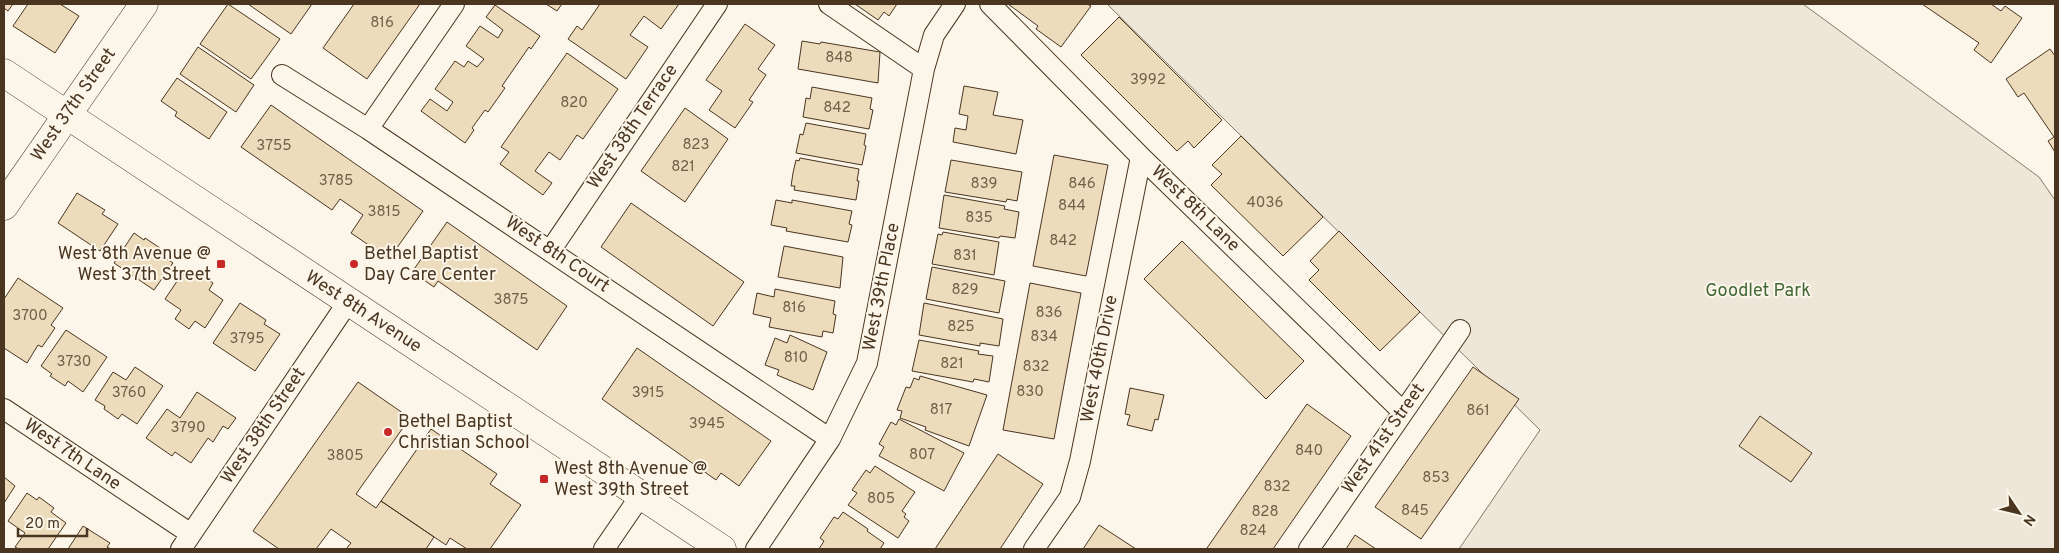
<svg xmlns="http://www.w3.org/2000/svg" width="2059" height="553" viewBox="0 0 2059 553" font-family="Overpass,sans-serif">
	<style>
		.green { fill: #ede6d9; stroke: #887966 }
		.building { fill: #ecdcbc; stroke: #4a3520 }
		.lines { fill: none; stroke-linecap: round; stroke-linejoin: round }
		.street-casing { stroke: #4a3520; stroke-width: 22 }
		.secondary-casing { stroke: #4a3520; stroke-width: 29 }
		.street { stroke: #fbf6e9; stroke-width: 20 }
		.secondary { stroke: #fbf6e9; stroke-width: 28 }
		.poi-dot { fill: #c62828; stroke: #fbf6e9; stroke-width: 2 }
		.labels { text-anchor: middle; dominant-baseline: central; stroke-width: 4; stroke-linejoin: round; paint-order: stroke }
		.number-label { font-size: 15px; fill: #725f47 }
		.street-label { font-size: 18px; fill: #4a3520; stroke: #fbf6e9 }
		.poi-label { font-size: 18px; fill: #4a3520; stroke: #fbf6e9; text-anchor: start }
		.park-label { font-size: 18px; fill: #436837; stroke: #fbf6e9 }
	</style>
	<rect width="100%" height="100%" fill="#fbf6e9"/>
	<path class="green" d="M1107,4H1803L2039,177L2055,200V549H1459L1540,430Z"/>
	<path class="building" d="M4,4H13L8,11L4,8Z
		M28,4H60L79,16L55,53L13,26Z
		M228,4L280,39L251,79L200,44Z
		M248,4H312L291,34Z
		M354,4H420L367,79L323,48Z
		M546,4H562L557,11Z
		M600,4H679L661,29L644,16L630,35L648,47L626,79L568,39L577,26L582,30Z
		M855,4H897L889,16L884,12L878,20Z
		M1008,4H1087L1091,6L1061,47L1036,29L1038,26Z
		M1922,4H1991L2001,11L2005,6L2022,18L1991,63L1974,50L1979,43Z
		M495,5L540,36L531,49L529,47L502,86L505,88L488,112L485,110L472,128L474,130L465,143L421,111L430,99L447,111L453,102L435,89L455,61L464,67L468,61L477,67L484,59L466,46L480,26L498,38L503,30L486,17Z
		M1119,17L1222,120L1194,148L1188,141L1177,151L1081,55Z
		M745,24L775,45L758,69L766,75L749,100L753,102L735,128L709,110L722,91L706,80Z
		M802,41L820,44L821,42L880,52L878,83L798,69Z
		M198,47L254,85L236,112L180,74Z
		M2050,49L2055,56V152L2048,141L2054,137L2024,93L2018,97L2006,79Z
		M567,53L618,89L583,139L577,135L560,160L549,152L535,171L552,183L543,195L500,164L509,152L501,147Z
		M177,78L227,112L209,139L175,116L177,112L161,101Z
		M964,86L998,92L993,115L1023,120L1016,154L953,142L955,128L966,130L968,116L959,114Z
		M812,87L872,98L870,109L873,110L869,129L803,117L806,98L810,99Z
		M271,105L423,211L389,259L351,233L363,215L340,199L332,210L241,147Z
		M685,108L728,139L685,202L641,171Z
		M806,123L866,134L864,145L866,146L862,165L796,153L800,134L803,135Z
		M1241,136L1323,217L1283,256L1211,185L1222,174L1212,165Z
		M1054,155L1108,165L1086,276L1033,266Z
		M800,158L859,169L857,181H859L856,200L794,190L795,186H791L793,173L796,160L799,161Z
		M951,160L1022,172L1017,201L1007,199L1006,202L945,192Z
		M77,193L105,210L102,214L118,224L100,251L58,223Z
		M944,195L1005,206L1004,209L1019,212L1015,238L1000,236L999,238L939,228Z
		M776,200L792,203V200L852,211L849,224L852,225L848,242L786,231L787,228L771,225Z
		M631,203L744,282L713,326L601,247Z
		M447,222L567,306L537,350L438,281L434,287L412,272Z
		M1339,231L1420,312L1380,351L1309,280L1319,270L1310,261Z
		M943,232L999,242L994,275L932,264L938,234L942,235Z
		M134,233L144,240L145,238L160,248L157,252L173,263L154,290L114,263Z
		M1182,241L1304,361L1266,399L1144,279Z
		M784,246L843,257L840,288L778,277Z
		M932,267L1005,281L999,313L926,299Z
		M184,271L194,277L196,275L201,279L203,276L213,283L209,290L223,300L205,328L195,321L189,329L175,319L181,310L165,299Z
		M18,278L63,308L51,325L55,328L42,347L38,345L27,363L4,348V299Z
		M1030,283L1081,293L1054,439L1003,430Z
		M775,289L835,301L833,314L836,315L833,333L823,331L822,337L769,327L771,318L753,314L757,293L774,297Z
		M240,303L266,320L264,324L280,334L255,371L213,343Z
		M924,303L1003,319L999,346L980,343V346L919,335Z
		M66,330L107,357L83,392L68,381L65,386L50,376L52,374L41,366Z
		M790,335L827,352L813,390L777,375L779,370L765,365L775,338L787,343Z
		M919,340L979,351L978,354L993,356L989,382L974,379L973,382L912,371Z
		M637,348L771,441L739,486L721,473L716,480L602,399Z
		M135,367L163,386L137,424L122,414L118,419L104,409L105,406L95,400L113,372L126,380Z
		M1473,367L1519,399L1421,539L1375,507Z
		M920,376L987,395L969,446L925,430L926,427L900,418L902,411L897,410L906,387L910,388L914,378L919,380Z
		M358,382L410,418L356,494L376,508L381,501L434,537L426,549H346L351,543L331,529L316,549H279L253,531Z
		M1130,388L1164,395L1158,420L1155,419L1152,431L1127,425L1130,415L1125,414Z
		M197,392L236,418L228,429L223,426L213,442L208,438L191,463L175,452L172,456L146,438L167,409L180,418Z
		M1307,404L1351,436L1273,549H1209L1207,548Z
		M1760,416L1812,453L1791,482L1739,446Z
		M899,419L964,453L944,491L879,456L884,447L879,444L891,422L896,425Z
		M431,429L497,474L490,484L521,505L490,549H467L450,538L446,545L381,501Z
		M998,454L1043,484L1000,549H935Z
		M875,466L915,492L902,511L906,514L904,517L909,521L898,538L848,505L857,493L852,490L866,470L870,473Z
		M4,477L15,486L4,503Z
		M27,493L37,500L39,497L54,508L51,512L66,523L48,549H19L15,547L25,533L8,521Z
		M843,512L868,529L867,531L884,543L880,549H819L824,541L820,538L834,517L838,519Z
		M1099,525L1136,549H1083Z
		M83,526L110,543L107,547L111,549H68Z
		M1355,535L1376,549H1346Z"/>
	<g class="lines">
		<g class="street-casing">
			<path id="street" d="M829,4L924,69
				M990,4L1141,157L1403,412
				M282,75L368,129L830,439
				M368,129L454,4
				M550,251L717,4
				M4,409L191,534
				M181,549L348,302
				M604,549L641,495
				M756,549L830,439L867,363L924,69L934,35L955,4
				M1034,549L1070,497L1080,461L1141,157
				M1309,549L1460,330"/>
		</g>
		<g class="secondary-casing">
			<path id="secondary" d="M4,73L722,549
				M4,206L144,4"/>
		</g>
		<use href="#street" class="street"/>
		<use href="#secondary" class="secondary"/>
	</g>
	<g class="poi-dot">
		<rect x="216" y="259" width="10" height="10" rx="2.5"/>
		<circle cx="354" cy="264" r="5"/>
		<circle cx="388" cy="432" r="5"/>
		<rect x="539" y="474" width="10" height="10" rx="2.5"/>
	</g>
	<g class="labels">
		<g class="number-label">
			<text x="382" y="23">816</text>
			<text x="839" y="58">848</text>
			<text x="1148" y="80">3992</text>
			<text x="574" y="103">820</text>
			<text x="837" y="108">842</text>
			<text x="696" y="145">823</text>
			<text x="274" y="146">3755</text>
			<text x="683" y="167">821</text>
			<text x="336" y="181">3785</text>
			<text x="984" y="184">839</text>
			<text x="1082" y="184">846</text>
			<text x="1265" y="203">4036</text>
			<text x="1072" y="206">844</text>
			<text x="384" y="212">3815</text>
			<text x="979" y="218">835</text>
			<text x="1063" y="241">842</text>
			<text x="965" y="256">831</text>
			<text x="965" y="290">829</text>
			<text x="511" y="300">3875</text>
			<text x="794" y="308">816</text>
			<text x="1049" y="313">836</text>
			<text x="30" y="316">3700</text>
			<text x="961" y="327">825</text>
			<text x="1044" y="337">834</text>
			<text x="247" y="339">3795</text>
			<text x="796" y="358">810</text>
			<text x="74" y="362">3730</text>
			<text x="952" y="364">821</text>
			<text x="1036" y="367">832</text>
			<text x="1030" y="392">830</text>
			<text x="129" y="393">3760</text>
			<text x="648" y="393">3915</text>
			<text x="941" y="410">817</text>
			<text x="1478" y="411">861</text>
			<text x="707" y="424">3945</text>
			<text x="188" y="428">3790</text>
			<text x="1309" y="451">840</text>
			<text x="922" y="455">807</text>
			<text x="345" y="456">3805</text>
			<text x="1436" y="478">853</text>
			<text x="1277" y="487">832</text>
			<text x="881" y="499">805</text>
			<text x="1415" y="511">845</text>
			<text x="1265" y="512">828</text>
			<text x="1253" y="531">824</text>
		</g>
		<g class="street-label">
			<text transform="translate(74 105) rotate(-55)">West 37th Street</text>
			<text transform="translate(633 127) rotate(-56)">West 38th Terrace</text>
			<text transform="translate(1195 209) rotate(44)">West 8th Lane</text>
			<text transform="translate(557 255) rotate(34)">West 8th Court</text>
			<text transform="translate(882 287) rotate(-79)">West 39th Place</text>
			<text transform="translate(363 312) rotate(33)">West 8th Avenue</text>
			<text transform="translate(1100 359) rotate(-79)">West 40th Drive</text>
			<text transform="translate(264 426) rotate(-56)">West 38th Street</text>
			<text transform="translate(1384 439) rotate(-55)">West 41st Street</text>
			<text transform="translate(72 455) rotate(34)">West 7th Lane</text>
		</g>
		<g class="poi-label">
			<text x="211" y="254" text-anchor="end">West 8th Avenue @<tspan x="211" dy="21">West 37th Street</tspan></text>
			<text x="364" y="254">Bethel Baptist<tspan x="364" dy="21">Day Care Center</tspan></text>
			<text x="398" y="422">Bethel Baptist<tspan x="398" dy="21">Christian School</tspan></text>
			<text x="554" y="469">West 8th Avenue @<tspan x="554" dy="21">West 39th Street</tspan></text>
		</g>
		<g class="park-label">
			<text x="1758" y="291">Goodlet Park</text>
		</g>
	</g>
	<rect width="2059" height="553" fill="none" stroke="#4a3520" stroke-width="10"/>
	<g transform="translate(2019 513) rotate(125)" stroke="#fbf6e9" stroke-width="4" paint-order="stroke">
	<path d="M0-4L9 19L0 12L-9 19Z" fill="#4a3520"/>
	<text y="-8" font-size="14" font-weight="bold" text-anchor="middle" fill="#4a3520">N</text>
	</g>
	<path d="M18 528v8h69v-8" fill="none" stroke="#4a3520" stroke-width="2.5"/>
	<text x="25" y="528" font-size="15" fill="#4a3520" stroke="#fbf6e9" stroke-width="4" paint-order="stroke">20 m</text>
</svg>
